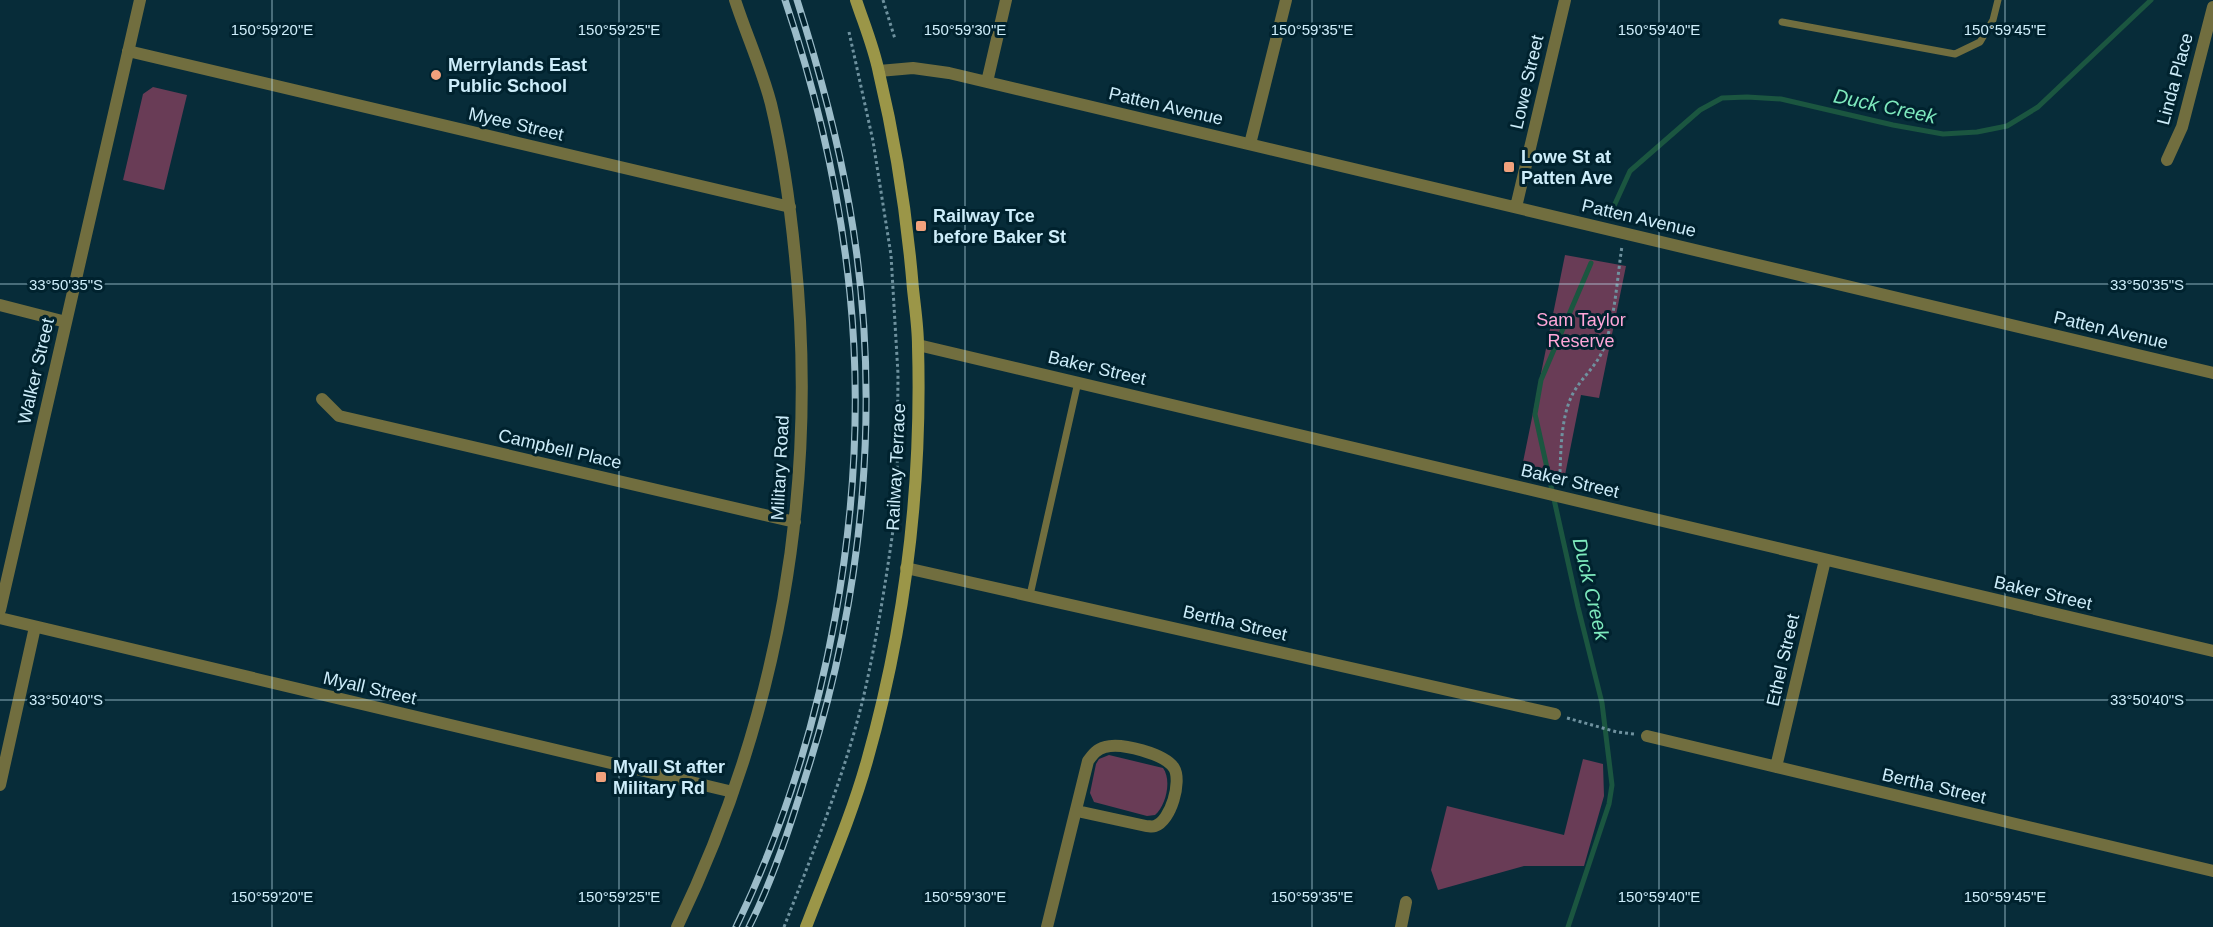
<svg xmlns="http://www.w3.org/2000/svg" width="2213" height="927" viewBox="0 0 2213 927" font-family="Arial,sans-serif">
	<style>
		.green { fill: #693c56 }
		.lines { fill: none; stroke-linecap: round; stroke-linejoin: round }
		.stream { stroke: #1b5640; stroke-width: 5 }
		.path { stroke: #6f929f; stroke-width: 3; stroke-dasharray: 3 3; stroke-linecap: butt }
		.lane { stroke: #716e3f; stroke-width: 7 }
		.street { stroke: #716e3f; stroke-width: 12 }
		.secondary { stroke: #9b9648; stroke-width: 12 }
		.rail-casing { stroke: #9bbcc9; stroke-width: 7 }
		.rail { stroke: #00222e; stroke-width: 4.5; stroke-dasharray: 14; stroke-linecap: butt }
		.ticks { fill: none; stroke: #cdedfa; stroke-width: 1.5; stroke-opacity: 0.45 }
		.poi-dot { fill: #f1a17c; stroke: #00222e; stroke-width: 2 }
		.labels { text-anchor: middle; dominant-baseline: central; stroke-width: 6; stroke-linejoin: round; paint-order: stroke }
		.poi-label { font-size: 18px; font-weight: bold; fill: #cdedfa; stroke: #00222e; text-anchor: start }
		.street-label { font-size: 18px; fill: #cdedfa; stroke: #00222e }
		.park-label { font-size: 18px; fill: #ffa7d8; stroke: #00222e }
		.water-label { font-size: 20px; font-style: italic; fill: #7de9bd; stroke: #00222e }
		.ticks-label { font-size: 15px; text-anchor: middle; fill: #cdedfa; stroke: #00222e; stroke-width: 6; stroke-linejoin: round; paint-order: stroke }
	</style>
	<rect width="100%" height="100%" fill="#072c39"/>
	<path class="green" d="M153,87L187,95L164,190L123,180L143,94Z
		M1565,255L1626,266L1599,398L1581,395L1564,480L1521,472Z
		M1109,755L1163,768C1172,780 1166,806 1155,815L1147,816L1094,802L1090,793L1096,764L1099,759Z
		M1583,759L1603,764L1604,796L1584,866H1524L1438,890L1431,870L1447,806L1564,835Z"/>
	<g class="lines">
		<path class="stream" d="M1614,206L1630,171L1700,110L1722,98L1747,97L1781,99L1893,125L1943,134L1977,132L2007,126L2038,107L2151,0
			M1568,927L1609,804L1612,785L1602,703L1578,607L1535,414L1541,380L1591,263"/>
		<path class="path" d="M883,0L895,39
			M849,32L873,141L891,255L898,374L897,495
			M1560,472C1561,447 1561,409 1577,387C1585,375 1597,364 1603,350C1615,320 1617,279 1622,246
			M1567,718L1617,732L1634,734
			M784,927C813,852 844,777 863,699C878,634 888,568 897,501"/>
		<path class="lane" d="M1782,22L1955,54L1980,42L1993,20L1998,0
			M1030,595L1078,382"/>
		<path class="street" d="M128,51L790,207
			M879,71L913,68L949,73L2213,373
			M987,82L1006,0
			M1250,144L1286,0
			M2167,160L2182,127L2213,7
			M1516,207L1565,0
			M0,305L66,322
			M918,345L2213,651
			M322,399L339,416L795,522
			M906,568L1555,714
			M0,610L140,0
			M0,618L733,792
			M1647,736L2213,871
			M1776,767L1825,560
			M0,785L35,627
			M677,927C779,716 819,489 795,256C790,205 783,154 771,104C762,69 746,34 735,0
			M1047,927L1088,761C1093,754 1097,749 1105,747C1121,742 1165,754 1174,768C1182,781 1171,821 1155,826C1152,827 1149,826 1146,826L1077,811
			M1401,927L1406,902"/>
		<path class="secondary" d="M806,927C827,872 851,818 867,761C905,627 922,486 918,346C918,327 915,308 913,289C907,217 896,144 879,73C874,48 864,24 856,0"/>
		<g class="rail-casing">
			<path id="rail" d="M736,927C827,738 871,503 850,294C840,194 817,95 785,0
				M749,927C773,879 790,827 806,775C865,592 883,394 849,204C837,135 818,66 797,0"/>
		</g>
		<use href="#rail" class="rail"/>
	</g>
	<path class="ticks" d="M272,0V927M619,0V927M965,0V927M1312,0V927M1659,0V927M2005,0V927M0,284H2213M0,700H2213"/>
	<g class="poi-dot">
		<circle cx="436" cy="75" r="6"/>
		<rect x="1503" y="161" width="12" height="12" rx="3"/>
		<rect x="915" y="220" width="12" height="12" rx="3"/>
		<rect x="595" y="771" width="12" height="12" rx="3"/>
	</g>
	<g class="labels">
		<g class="poi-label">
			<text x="448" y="65">Merrylands East<tspan x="448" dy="21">Public School</tspan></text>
			<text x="1521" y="157">Lowe St at<tspan x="1521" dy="21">Patten Ave</tspan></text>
			<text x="933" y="216">Railway Tce<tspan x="933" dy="21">before Baker St</tspan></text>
			<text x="613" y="767">Myall St after<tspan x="613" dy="21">Military Rd</tspan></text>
		</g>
		<g class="street-label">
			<text transform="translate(2175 79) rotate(-75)">Linda Place</text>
			<text transform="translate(1527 82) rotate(-77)">Lowe Street</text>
			<text transform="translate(1166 106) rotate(13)">Patten Avenue</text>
			<text transform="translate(516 124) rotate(13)">Myee Street</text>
			<text transform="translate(1639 218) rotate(13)">Patten Avenue</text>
			<text transform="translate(2111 330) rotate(13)">Patten Avenue</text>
			<text transform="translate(1097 368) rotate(13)">Baker Street</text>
			<text transform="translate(36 371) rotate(-77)">Walker Street</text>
			<text transform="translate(560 449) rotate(13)">Campbell Place</text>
			<text transform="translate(896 467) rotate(-87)">Railway Terrace</text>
			<text transform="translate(780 468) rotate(-87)">Military Road</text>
			<text transform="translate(1570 481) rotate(13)">Baker Street</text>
			<text transform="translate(2043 593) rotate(13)">Baker Street</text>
			<text transform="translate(1235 623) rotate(13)">Bertha Street</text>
			<text transform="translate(1783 660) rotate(-77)">Ethel Street</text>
			<text transform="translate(370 688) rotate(13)">Myall Street</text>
			<text transform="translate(1934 786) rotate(13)">Bertha Street</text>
		</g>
		<g class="park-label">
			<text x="1581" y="320">Sam Taylor<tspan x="1581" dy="21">Reserve</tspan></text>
		</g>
		<g class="water-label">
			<text transform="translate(1885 106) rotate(12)">Duck Creek</text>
			<text transform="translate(1591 589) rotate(77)">Duck Creek</text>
		</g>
	</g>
	<g class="ticks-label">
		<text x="272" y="35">150°59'20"E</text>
		<text x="619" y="35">150°59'25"E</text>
		<text x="965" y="35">150°59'30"E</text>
		<text x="1312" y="35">150°59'35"E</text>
		<text x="1659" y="35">150°59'40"E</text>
		<text x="2005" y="35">150°59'45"E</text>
		<text x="66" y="290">33°50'35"S</text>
		<text x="2147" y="290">33°50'35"S</text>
		<text x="66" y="705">33°50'40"S</text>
		<text x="2147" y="705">33°50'40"S</text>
		<text x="272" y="902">150°59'20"E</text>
		<text x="619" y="902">150°59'25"E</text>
		<text x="965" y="902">150°59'30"E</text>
		<text x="1312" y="902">150°59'35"E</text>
		<text x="1659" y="902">150°59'40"E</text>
		<text x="2005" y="902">150°59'45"E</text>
	</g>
</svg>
